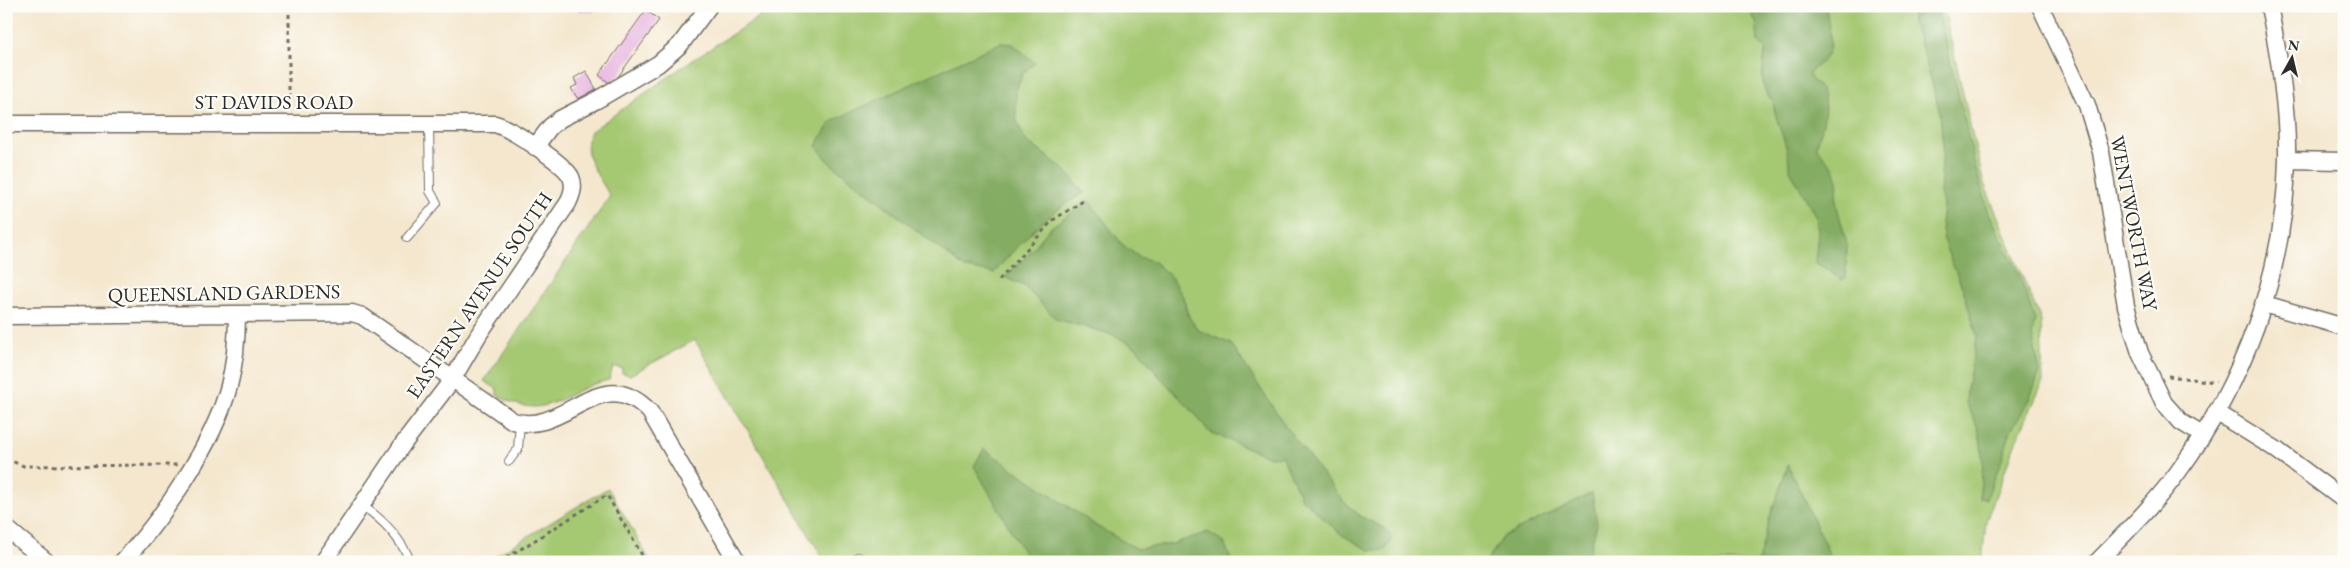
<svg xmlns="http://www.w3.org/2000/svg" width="2350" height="568" viewBox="0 0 2350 568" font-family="'EB Garamond',serif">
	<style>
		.green { fill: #a5c872; stroke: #687a4e }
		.forest { fill: #84ac64; stroke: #586c48 }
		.building { fill: #e5acde }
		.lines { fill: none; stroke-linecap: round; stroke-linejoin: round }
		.lane-casing { stroke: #716d64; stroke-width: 10 }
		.street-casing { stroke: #716d64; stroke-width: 19 }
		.path { stroke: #716d64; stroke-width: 3; stroke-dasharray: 4 4; stroke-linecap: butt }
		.lane { stroke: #fff; stroke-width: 8 }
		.street { stroke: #fff; stroke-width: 16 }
		.labels { text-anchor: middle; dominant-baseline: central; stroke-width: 4.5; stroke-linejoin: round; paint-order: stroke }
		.street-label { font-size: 20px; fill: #2b2b2b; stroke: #fdfcf7 }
	</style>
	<rect width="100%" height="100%" fill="#fdfcf7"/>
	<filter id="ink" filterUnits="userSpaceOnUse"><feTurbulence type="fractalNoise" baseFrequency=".02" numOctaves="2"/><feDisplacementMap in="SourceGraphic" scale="10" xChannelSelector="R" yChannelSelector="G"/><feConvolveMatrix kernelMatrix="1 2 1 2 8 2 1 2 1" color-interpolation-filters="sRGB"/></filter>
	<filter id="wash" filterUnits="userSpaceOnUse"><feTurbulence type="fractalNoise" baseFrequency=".0096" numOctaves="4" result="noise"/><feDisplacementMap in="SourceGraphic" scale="20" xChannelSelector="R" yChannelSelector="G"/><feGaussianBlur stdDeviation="1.12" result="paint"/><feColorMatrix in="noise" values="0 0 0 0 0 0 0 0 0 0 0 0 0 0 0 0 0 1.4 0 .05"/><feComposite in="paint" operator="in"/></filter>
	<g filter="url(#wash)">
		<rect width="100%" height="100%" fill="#f4e7ce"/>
		<path class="green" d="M776,6H1943L1983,181L2041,321L2043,382L2015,444L1986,521L1982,562H825L695,340L630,375L622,373V368L613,367L609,380C561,390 548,425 497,395V389L484,381L610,196C599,176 580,155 590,132L689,62Z
			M608,488L651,562H485Z"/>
		<path class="forest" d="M1747,6H1826C1827,22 1835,42 1826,57C1822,63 1813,68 1809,73C1810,82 1819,84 1822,92C1829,110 1821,131 1816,147L1834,168L1838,180L1836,203L1847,244L1846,277L1842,280L1815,262L1818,232L1816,217L1789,168C1790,145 1775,124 1773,101C1757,87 1764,69 1765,49L1758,42L1756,22Z
			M1912,6H1937L1976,169L1989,213L2018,272L2035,320L2032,335L2040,372L2028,403L2011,430L2003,457L1986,499L1979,498L1983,465L1981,444L1979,431L1966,402L1967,388L1977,336L1963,289L1945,246L1941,223L1943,205L1940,192L1943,146L1940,113L1926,61L1916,30L1912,24Z
			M1000,43L1013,44L1035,63L1023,73L1016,91V118L1024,139L1065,170L1084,193C1047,212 1021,242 994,273L965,268L830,163L817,147L821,137L832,121Z
			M1088,200L1122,244L1139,257L1153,261L1171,277L1183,297L1189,317L1198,330L1231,344L1286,427L1344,502L1360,516L1384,528L1393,539L1385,550H1369L1342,535L1301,498L1282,456L1270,457L1209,432L1196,415L1159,376L1137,348L1114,335L1056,319L1024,286L1005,277L1028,255L1049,229Z
			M984,449L1098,527L1137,549L1172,544L1208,532L1224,542L1232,562H1029L974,466Z
			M1788,465L1833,562H1758L1770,516Z
			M1592,493L1597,524L1587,562H1486L1504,536Z"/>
		<g id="blocks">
			<path class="building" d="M579,6H594V12H579Z
				M646,10L659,20L612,85L599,75Z
				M586,71L596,89L578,99L571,88L577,85L574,78Z"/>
		</g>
	</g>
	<g filter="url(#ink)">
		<use href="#blocks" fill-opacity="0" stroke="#716d64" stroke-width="1"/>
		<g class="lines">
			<g class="lane-casing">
				<path id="lane" d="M407,238L437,203L430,191L429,123
					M509,461L518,449L520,423
					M361,505C383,519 400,538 411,562
					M858,557L861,562"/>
			</g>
			<g class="street-casing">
				<path id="street" d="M2040,6L2087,105L2101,152L2126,306L2140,353L2164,403L2181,422L2202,435
					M6,124H495C510,128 564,163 571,177C575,186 572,194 568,203L479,334L452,380L403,444L323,562
					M535,147L550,127L560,119L595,101L658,64L680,45L709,6
					M2287,160L2344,161
					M2264,304L2344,327
					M6,316L352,313L362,316L513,421C566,437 600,359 650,412L737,562
					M2216,412L2274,448L2344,500
					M6,528L47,562
					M122,562C162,520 214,443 229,386C235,363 237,339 237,314
					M2097,562C2125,533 2154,505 2178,472C2244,382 2285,272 2287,160C2288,109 2279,56 2269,6"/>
			</g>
			<path class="path" d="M289,6V108
				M999,280L1053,220L1083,201
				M2168,376L2216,382
				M6,459L24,466L177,465
				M500,562L607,495L646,562"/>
			<use href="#lane" class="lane"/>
			<use href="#street" class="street"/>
		</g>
	</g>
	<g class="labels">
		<g class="street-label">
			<text x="274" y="102">ST DAVIDS ROAD</text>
			<text transform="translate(2134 223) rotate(79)">WENTWORTH WAY</text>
			<text transform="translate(224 293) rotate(-1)">QUEENSLAND GARDENS</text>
			<text transform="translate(479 295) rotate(-56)">EASTERN AVENUE SOUTH</text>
		</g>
	</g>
	<rect width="2350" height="568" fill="none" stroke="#fdfcf7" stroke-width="25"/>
	<g transform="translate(2292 58) rotate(8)" stroke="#fdfcf7" stroke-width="4" paint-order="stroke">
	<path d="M0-4L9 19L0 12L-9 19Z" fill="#2b2b2b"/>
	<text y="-8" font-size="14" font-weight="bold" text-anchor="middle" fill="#2b2b2b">N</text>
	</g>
</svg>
